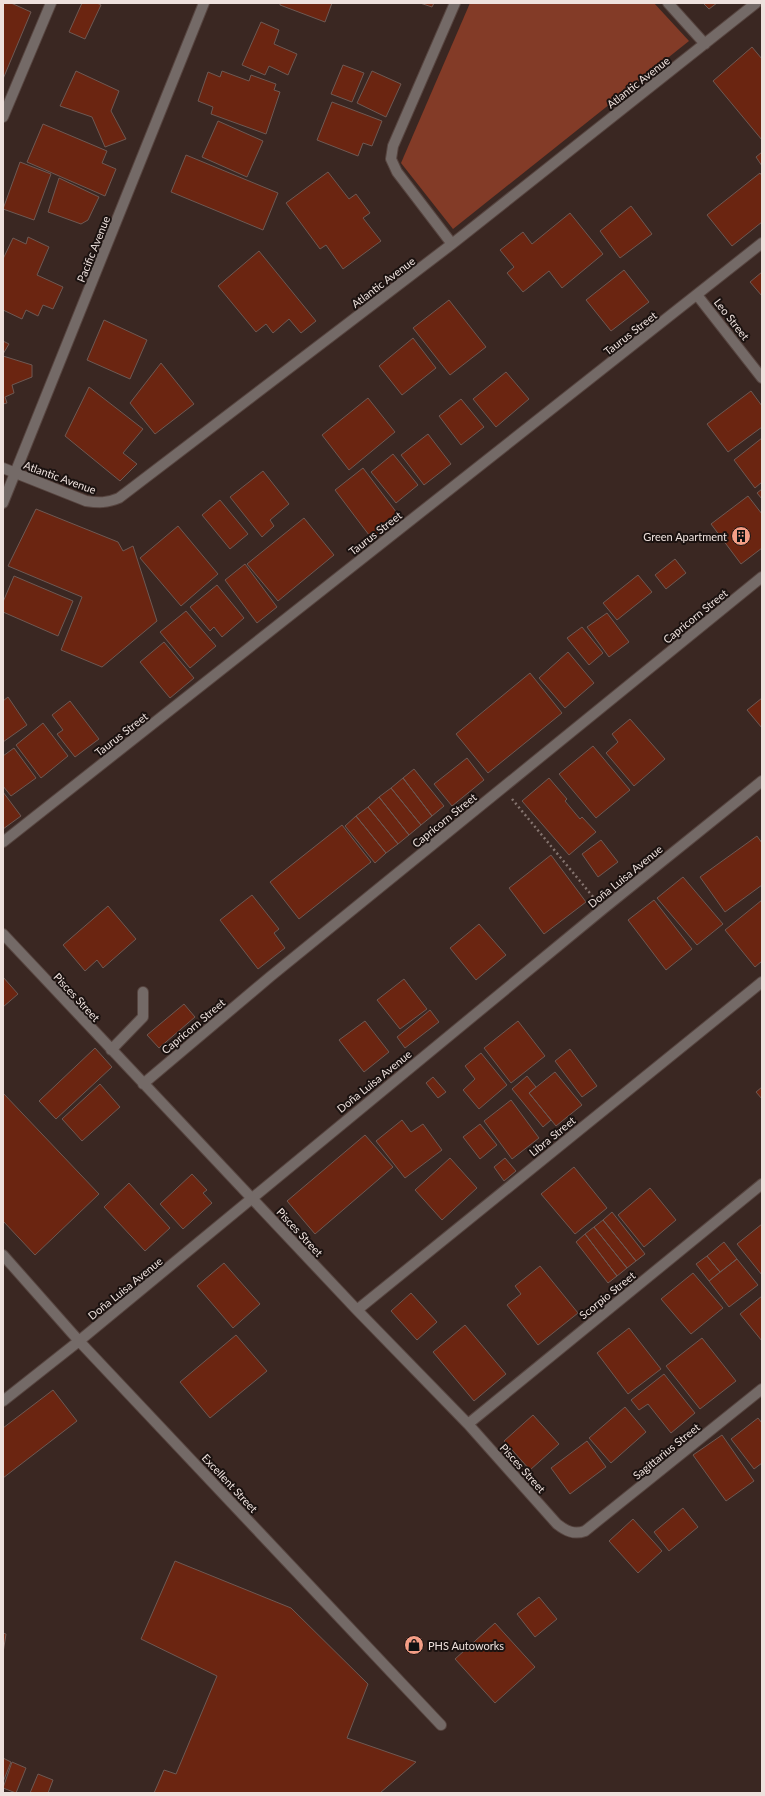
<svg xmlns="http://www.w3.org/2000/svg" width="765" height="1796" viewBox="0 0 765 1796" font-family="Lato,sans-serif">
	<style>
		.forest { fill: #833b27 }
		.building { fill: #6b2511; stroke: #6e5953 }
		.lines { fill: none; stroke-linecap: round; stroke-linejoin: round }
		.minor-casing { stroke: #574540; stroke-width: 12 }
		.path { stroke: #85746f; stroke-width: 2.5; stroke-dasharray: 2 3; stroke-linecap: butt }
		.minor { stroke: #746a67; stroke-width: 10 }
		.labels { text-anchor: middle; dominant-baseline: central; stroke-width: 4; stroke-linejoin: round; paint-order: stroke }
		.street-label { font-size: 11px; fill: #eee1dd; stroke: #1b1210 }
		.poi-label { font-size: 11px; fill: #eee1dd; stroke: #1b1210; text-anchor: end }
	</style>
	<rect width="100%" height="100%" fill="#3a2722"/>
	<path class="forest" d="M470,3H654L689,41L453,229L401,163Z"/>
	<path class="building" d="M3,3H11L31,12L3,79Z
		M82,3H97L101,5L85,39L69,32Z
		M280,3H332L325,22L280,5Z
		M420,3H434L432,7Z
		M703,3H717L709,9Z
		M261,22L279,30L274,44L297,54L288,75L269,66L265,75L242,65Z
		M752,47L762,59V140L713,81Z
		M343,65L364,73L352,102L331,94Z
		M76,71L119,91L111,111L126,139L105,147L92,117L60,106Z
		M222,71L249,81L251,75L276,84L274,90L280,92L266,134L211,114L213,107L198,101L208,72L220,77Z
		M372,71L401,84L386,117L357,103Z
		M332,102L382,121L372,146L363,143L358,156L317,140Z
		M218,121L263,141L247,177L202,157Z
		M43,124L107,151L102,163L116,169L105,196L27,162Z
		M762,152V166L756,157Z
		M186,155L278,193L263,230L171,192Z
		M20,162L51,174L34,220L3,209Z
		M328,172L349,199L356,194L370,213L363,218L381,241L343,269L326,245L320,249L286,203Z
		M760,173L762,176V222L732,246L707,215Z
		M59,178L99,197L88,220L81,224L48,212Z
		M631,206L652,234L620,258L600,231Z
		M570,213L603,254L562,288L549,271L523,292L507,273L514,267L500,250L523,232L532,244Z
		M28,237L49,247L37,275L63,287L53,309L43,305L38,316L26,310L22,319L3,310V259L13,238L26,244Z
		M259,251L316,321L301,333L289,319L273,333L266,324L256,332L218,286Z
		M624,270L649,302L611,331L586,300Z
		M762,272V296L750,282Z
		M449,300L486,347L450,375L413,328Z
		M104,320L147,340L130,379L87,360Z
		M413,338L436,368L402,395L379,366Z
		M3,341L9,344L3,354Z
		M3,356L32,365V377L12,385L14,393L5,397L7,403L3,404Z
		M161,363L194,404L155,434L130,403Z
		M506,372L529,399L496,427L473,399Z
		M89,387L143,429L123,453L137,464L120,481L65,436Z
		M751,391L762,406V427L728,452L707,424Z
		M368,398L395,432L349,470L322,435Z
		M461,399L484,427L461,445L439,416Z
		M428,434L451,464L424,485L401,455Z
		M762,438V482L755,488L734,460Z
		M393,454L418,485L396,503L371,472Z
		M363,468L400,517L372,539L335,490Z
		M263,471L289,504L270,520L274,526L262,537L230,497Z
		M762,489V499L757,493Z
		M748,496L762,514V548L741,564L711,524Z
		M220,500L248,534L230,549L202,515Z
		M36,509L118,542L123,551L133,546L157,621L102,667L61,650L82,597L8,566Z
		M304,518L334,555L278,601L247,564Z
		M178,526L218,574L181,606L140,558Z
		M675,559L686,573L666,589L655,575Z
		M245,564L277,607L257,623L225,580Z
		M638,575L652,592L617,620L603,603Z
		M14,576L73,601L58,636L3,612V602Z
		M217,585L244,618L222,637L214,627L210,631L190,607Z
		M186,611L216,646L190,668L160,632Z
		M607,613L629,642L609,657L587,627Z
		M582,627L603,653L589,665L567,638Z
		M164,642L194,678L170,698L140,662Z
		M568,652L594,683L565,708L539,678Z
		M530,673L562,713L488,773L456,734Z
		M8,697L27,725L3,742V701Z
		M762,698V728L747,710Z
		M70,701L99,739L75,757L57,734L63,730L52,715Z
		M630,719L665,759L634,786L606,753L618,742L612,734Z
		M43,723L68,756L41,778L16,745Z
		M593,746L630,790L596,818L559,774Z
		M14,748L36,778L11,796L3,786V756Z
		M467,758L484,780L452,806L434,784Z
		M414,769L444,806L432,816L403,778Z
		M403,778L432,816L421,825L391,788Z
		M549,778L567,799L565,801L580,819L582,817L596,832L569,855L522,801Z
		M391,788L421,825L409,835L379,797Z
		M3,792L21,816L3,829Z
		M379,797L409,835L398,844L368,807Z
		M368,807L398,844L386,853L356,816Z
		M356,816L386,853L375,863L345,826Z
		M342,825L371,862L299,919L270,882Z
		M757,836L762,843V885L725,912L700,877Z
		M601,840L618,862L598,877L582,854Z
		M551,855L586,902L544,934L509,888Z
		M683,877L723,924L697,945L657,898Z
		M252,895L279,929L274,933L285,948L258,969L220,920Z
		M654,900L692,949L666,970L628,920Z
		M762,900V961L755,967L725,930Z
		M108,906L136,939L103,968L97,960L85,971L63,945Z
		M479,924L506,955L476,980L450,948Z
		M3,977L18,994L3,1007Z
		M404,979L427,1009L400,1029L377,1000Z
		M184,1004L195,1017L159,1048L147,1035Z
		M430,1010L439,1022L405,1048L397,1037Z
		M365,1021L389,1052L364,1072L339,1040Z
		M518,1021L545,1056L511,1083L484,1048Z
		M95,1048L112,1067L56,1119L39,1101Z
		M570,1049L597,1086L582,1097L555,1061Z
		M481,1053L507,1085L479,1109L463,1090L475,1079L465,1066Z
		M555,1072L582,1105L556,1126L529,1093Z
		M527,1076L536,1087L529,1093L551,1120L543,1127L512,1089Z
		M433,1077L446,1092L438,1098L426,1083Z
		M100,1084L120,1107L82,1141L62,1119Z
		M762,1087V1099L756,1092Z
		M3,1093L99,1194L35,1255L3,1221Z
		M511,1100L539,1138L512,1159L484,1121Z
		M402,1120L411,1132L423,1124L442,1150L405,1178L376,1141Z
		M480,1124L497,1145L480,1159L463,1137Z
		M365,1135L393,1167L315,1234L287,1201Z
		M450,1158L477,1188L442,1220L415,1190Z
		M505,1158L516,1171L504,1181L494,1167Z
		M574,1167L607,1208L575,1234L541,1194Z
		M192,1174L207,1190L203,1193L212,1203L183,1229L160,1204Z
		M129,1183L170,1228L145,1251L104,1207Z
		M650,1188L676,1220L644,1247L618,1215Z
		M612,1212L645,1254L636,1261L603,1220Z
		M603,1220L636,1261L627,1268L594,1227Z
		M762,1224V1275L737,1244Z
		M594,1227L627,1268L617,1276L585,1234Z
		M585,1234L617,1276L608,1283L576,1242Z
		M724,1242L737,1259L720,1272L707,1256Z
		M707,1256L720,1272L709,1281L696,1264Z
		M737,1259L758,1285L729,1307L709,1281Z
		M224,1263L260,1304L233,1328L197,1286Z
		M540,1266L578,1313L538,1345L507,1305L521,1294L515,1286Z
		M693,1273L723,1308L691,1334L661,1299Z
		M411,1293L437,1322L417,1340L391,1311Z
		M762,1296V1341L740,1314Z
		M465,1325L506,1374L474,1401L433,1352Z
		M629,1328L661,1369L628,1394L597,1353Z
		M236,1335L267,1371L210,1418L180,1382Z
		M702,1338L736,1381L700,1409L666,1366Z
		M664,1374L695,1413L671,1433L648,1404L639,1410L631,1400Z
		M53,1390L77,1421L3,1478V1428Z
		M625,1407L646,1432L611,1463L589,1438Z
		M533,1415L559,1444L530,1470L504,1441Z
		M758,1418L762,1423V1463L754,1469L731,1439Z
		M722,1435L754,1481L726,1501L693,1455Z
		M587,1441L606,1467L570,1494L551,1468Z
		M683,1508L698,1527L669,1551L654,1532Z
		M633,1519L662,1551L638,1573L609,1541Z
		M175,1561L291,1608L368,1684L347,1738L416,1762L380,1793H154L164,1770L176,1774L217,1676L141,1639Z
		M539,1597L557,1619L535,1637L517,1614Z
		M495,1623L535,1667L495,1703L455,1659Z
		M3,1633L6,1634L3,1653Z
		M3,1758L11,1762L3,1782Z
		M12,1762L26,1768L16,1793L3,1788Z
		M38,1774L53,1780L48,1793H30Z"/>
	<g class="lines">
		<g class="minor-casing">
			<path id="minor" d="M668,3L705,44
				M3,117L51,3
				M452,244L397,172L391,159L393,146L455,3
				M697,295L762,378
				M3,468L86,501C99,503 107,503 119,498L452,244L756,3
				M3,503L204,3
				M3,842L762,243
				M3,934L357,1310L468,1424L557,1524C566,1531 574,1535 585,1531L762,1389
				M111,1050L143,1017V992
				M143,1084L271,976L762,577
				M3,1255L79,1341L441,1725
				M357,1310L762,982
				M3,1401L79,1341L603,909L762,781
				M468,1424L762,1184"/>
		</g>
		<path class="path" d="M512,799L594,898"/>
		<use href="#minor" class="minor"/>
	</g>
	<defs>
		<g id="building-disc" transform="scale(1)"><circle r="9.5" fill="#f49e86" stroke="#1b1210"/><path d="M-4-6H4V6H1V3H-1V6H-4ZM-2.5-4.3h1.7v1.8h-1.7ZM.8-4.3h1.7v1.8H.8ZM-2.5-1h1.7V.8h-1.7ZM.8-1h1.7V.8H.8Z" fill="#111"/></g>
		<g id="shop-disc" transform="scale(1)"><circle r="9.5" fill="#f49e86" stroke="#1b1210"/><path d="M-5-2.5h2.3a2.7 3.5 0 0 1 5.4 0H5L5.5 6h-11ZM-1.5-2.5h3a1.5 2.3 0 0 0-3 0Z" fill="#111"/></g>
	</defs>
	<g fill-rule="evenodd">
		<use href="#building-disc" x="741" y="536"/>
		<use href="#shop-disc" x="414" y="1645"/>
	</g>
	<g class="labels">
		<g class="street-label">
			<text transform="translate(638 82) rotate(-38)">Atlantic Avenue</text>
			<text transform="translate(93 249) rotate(-68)">Pacific Avenue</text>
			<text transform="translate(383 282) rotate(-37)">Atlantic Avenue</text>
			<text transform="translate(732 319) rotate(52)">Leo Street</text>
			<text transform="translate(630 333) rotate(-38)">Taurus Street</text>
			<text transform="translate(60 477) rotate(20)">Atlantic Avenue</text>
			<text transform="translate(375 533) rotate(-38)">Taurus Street</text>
			<text transform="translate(695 616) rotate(-39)">Capricorn Street</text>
			<text transform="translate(121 734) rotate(-38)">Taurus Street</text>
			<text transform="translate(444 820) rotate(-39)">Capricorn Street</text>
			<text transform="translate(625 876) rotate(-39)">Doña Luisa Avenue</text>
			<text transform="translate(77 997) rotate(47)">Pisces Street</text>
			<text transform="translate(193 1026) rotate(-40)">Capricorn Street</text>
			<text transform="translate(374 1081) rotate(-39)">Doña Luisa Avenue</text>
			<text transform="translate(552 1136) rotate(-39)">Libra Street</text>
			<text transform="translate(300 1232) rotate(47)">Pisces Street</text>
			<text transform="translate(125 1288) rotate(-39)">Doña Luisa Avenue</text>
			<text transform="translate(607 1295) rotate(-39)">Scorpio Street</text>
			<text transform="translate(666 1451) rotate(-39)">Sagittarius Street</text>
			<text transform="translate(523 1468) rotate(48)">Pisces Street</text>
			<text transform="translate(230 1483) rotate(47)">Excellent Street</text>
		</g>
		<g class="poi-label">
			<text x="727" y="536">Green Apartment</text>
			<text x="428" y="1645" text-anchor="start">PHS Autoworks</text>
		</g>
	</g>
	<rect width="765" height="1796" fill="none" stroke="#eee1dd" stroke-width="8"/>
</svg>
